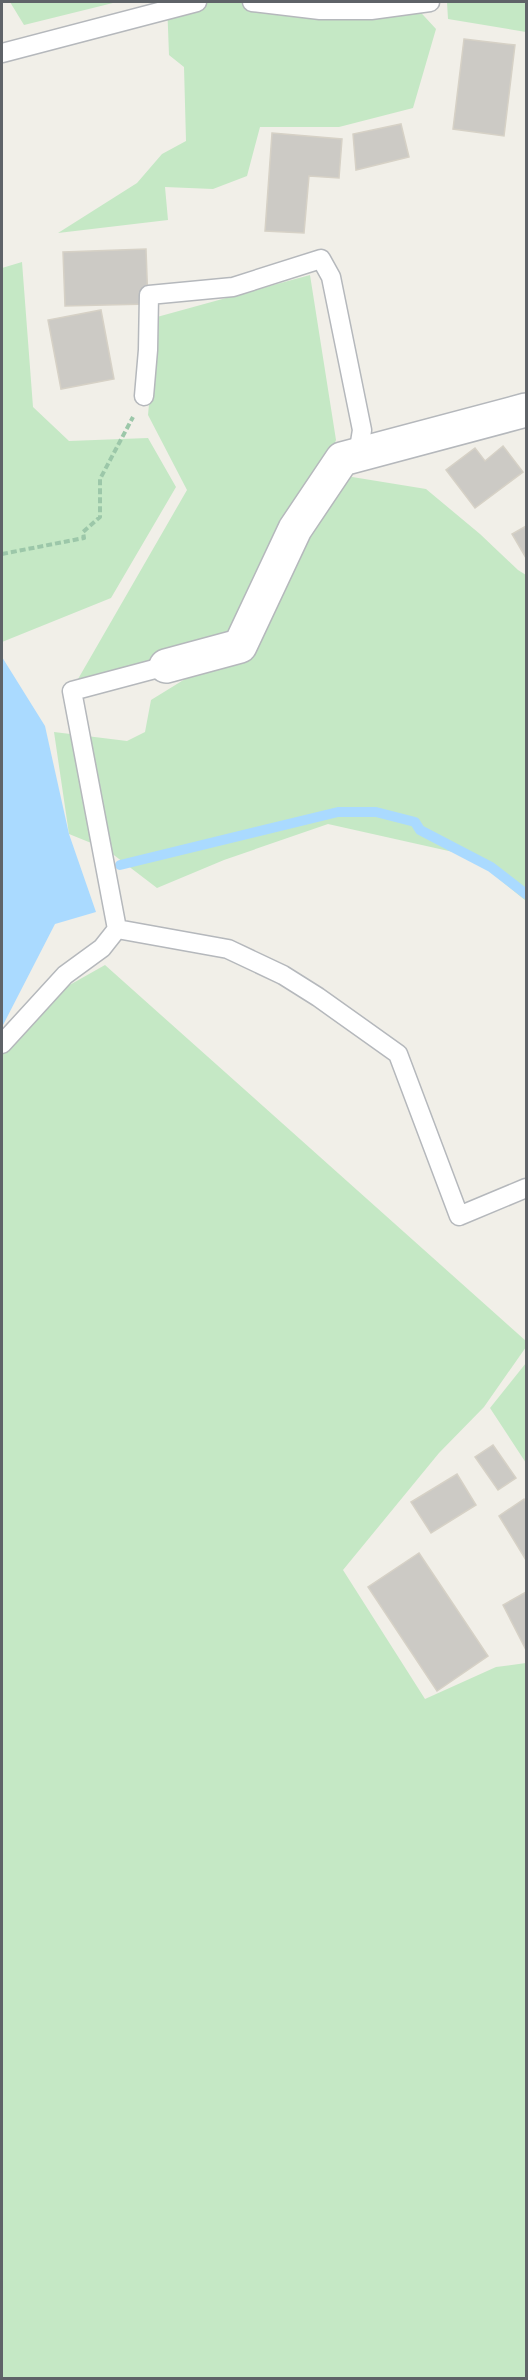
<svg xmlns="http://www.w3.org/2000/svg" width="528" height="2380" viewBox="0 0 528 2380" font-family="'Sofia Sans Condensed',sans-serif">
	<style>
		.green { fill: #c5e8c5 }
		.water { fill: #aadaff }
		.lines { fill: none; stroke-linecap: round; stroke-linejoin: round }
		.stream { stroke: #aadaff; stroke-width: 10 }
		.building { fill: #cccac5; stroke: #d6d1c6; stroke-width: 1.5 }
		.service-casing { stroke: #b5b8bc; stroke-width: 21 }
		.minor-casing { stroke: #b5b8bc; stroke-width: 36 }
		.path { stroke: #9cc7a9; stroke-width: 4; stroke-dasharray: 6 3; stroke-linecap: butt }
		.service { stroke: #fff; stroke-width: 18 }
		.minor { stroke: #fff; stroke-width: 33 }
	</style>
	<rect width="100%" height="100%" fill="#f1efe8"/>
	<path class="green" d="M10,2H117L24,25Z
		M167,2L413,4L436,29L413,108L339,127H260L247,176L213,189L165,187L168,220L58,233L137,183L162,154L186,141L184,67L169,55Z
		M447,2H526V32L448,19Z
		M22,262L33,407L69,441L148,438L176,487L111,598L2,642V268Z
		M310,275L336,440L316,494L340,475L426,489L480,534L518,570L526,575V901L471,856L328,824L224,860L157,888L106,849L69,834L54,732L127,741L145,732L151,700L237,647L74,686L187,490L148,415L157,317Z
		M105,965L526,1341V1347L484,1407L439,1453L343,1570L425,1699L496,1667L526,1663V2378H2V1046L66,987Z
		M526,1363V1463L490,1408Z"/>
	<path class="water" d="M2,657L45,726L69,834L96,912L55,924L2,1027Z"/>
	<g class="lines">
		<path class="stream" d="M120,865L338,812H376L415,822L420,830L491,867L526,894"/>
	</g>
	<path class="building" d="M464,39L515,45L504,136L453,129Z
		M401,124L409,157L356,170L353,134Z
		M272,133L342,139L339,178L309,176L304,233L265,231Z
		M146,249L148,304L65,306L63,252Z
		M101,310L114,379L61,389L48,320Z
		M503,446L523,472L475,508L446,470L475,448L485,461Z
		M526,526V558L512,534Z
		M493,1445L516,1478L498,1490L475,1457Z
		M457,1474L476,1505L431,1533L411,1502Z
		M524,1499L526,1503V1560L499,1516Z
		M419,1553L488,1656L437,1691L368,1587Z
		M526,1592V1650L503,1605Z"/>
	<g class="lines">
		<g class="service-casing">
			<path id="service" d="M252,2L320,10H371L430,2
				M2,53L197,2
				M144,396L148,350L149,295L233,287L321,259L331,277L362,430L358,455
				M117,929L72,691L166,666
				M2,1044L65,975L102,948L117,929L228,949L283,975L318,997L398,1054L459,1216L526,1188"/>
		</g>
		<g class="minor-casing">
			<path id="minor" d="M166,666L240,646L295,529L342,459L526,410"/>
		</g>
		<path class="path" d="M2,554L84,538L83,532L100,517V479L133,417"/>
		<use href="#service" class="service"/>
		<use href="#minor" class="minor"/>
	</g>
	<rect width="528" height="2380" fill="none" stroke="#5f6368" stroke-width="6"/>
</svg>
